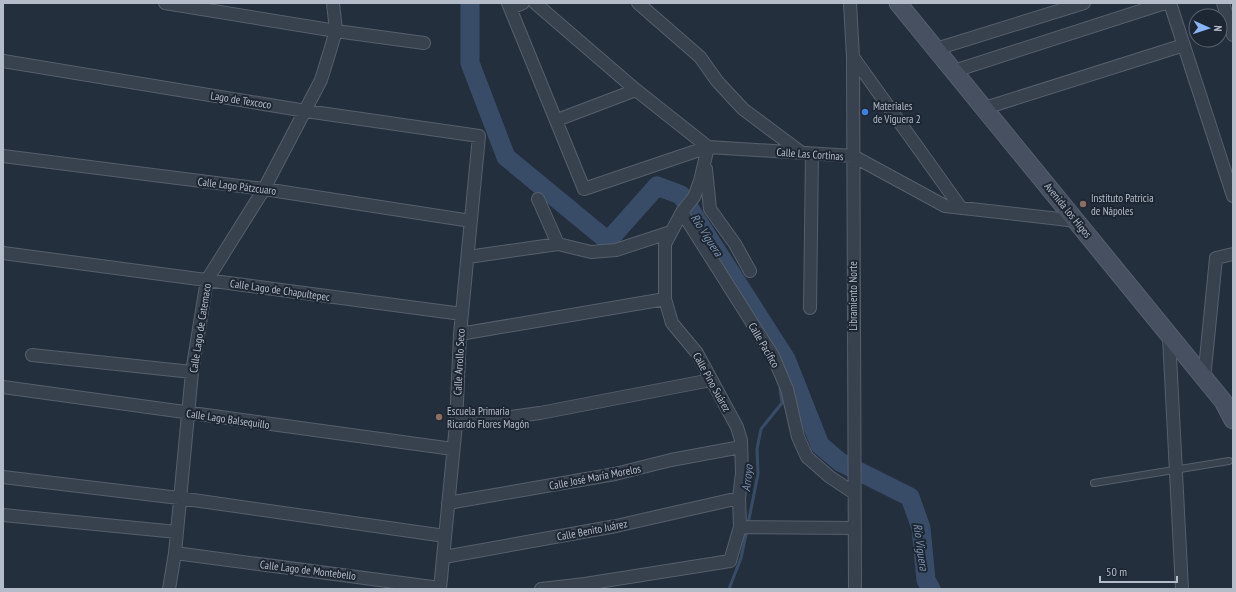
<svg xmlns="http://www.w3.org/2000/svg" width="1236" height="592" viewBox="0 0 1236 592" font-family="'PT Sans Narrow',sans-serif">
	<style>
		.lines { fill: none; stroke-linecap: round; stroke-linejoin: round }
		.stream { stroke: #394c67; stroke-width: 3 }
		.river { stroke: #394c67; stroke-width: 19 }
		.lane-casing { stroke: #565f6c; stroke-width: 8 }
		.street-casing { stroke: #565f6c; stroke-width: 14 }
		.secondary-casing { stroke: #565f6c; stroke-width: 19 }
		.lane { stroke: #38414e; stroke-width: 6 }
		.street { stroke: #38414e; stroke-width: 12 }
		.secondary { stroke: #465061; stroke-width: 17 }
		.shop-dot { fill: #3f7fe0; stroke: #1d2633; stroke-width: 1.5 }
		.education-dot { fill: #8d6e63; stroke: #1d2633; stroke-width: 1.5 }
		.labels { text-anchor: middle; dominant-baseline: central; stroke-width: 4; stroke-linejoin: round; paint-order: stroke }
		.street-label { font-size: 11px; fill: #b4bcc9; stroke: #1d2633 }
		.poi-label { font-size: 11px; fill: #b4bcc9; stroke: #1d2633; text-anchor: start }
		.water-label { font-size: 12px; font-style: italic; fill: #7c92b1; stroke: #1d2633 }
	</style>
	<rect width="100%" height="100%" fill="#242f3e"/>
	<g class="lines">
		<path class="stream" d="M748,524L758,474L757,449L761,429L782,403L780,389L784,387
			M729,589L741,558L747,530"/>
		<path class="river" d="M470,3V63L506,157L608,241L657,186L681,195L786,359L820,445L840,462L910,497L921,528L926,580L931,589"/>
		<g class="lane-casing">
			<path id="lane" d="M1094,483L1229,461"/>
		</g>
		<g class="street-casing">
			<path id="street" d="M165,3L336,31L424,43
				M508,3L584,189L708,147L853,156L945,206L1077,221
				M535,3L636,90L708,147L700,181L694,197L682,212L665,244V299L672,323L697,353L737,427L741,440L742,473L739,498L740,527L730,561L585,584L541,589
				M638,3L700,57L717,81L743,109L802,153
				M850,3L853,57L855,589
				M1170,3L1233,196
				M1223,3L1233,35
				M511,8L523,3
				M936,49L1084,3
				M853,57L961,208
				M3,61L306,111L479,136L460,334L456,424L440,589
				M954,71L1165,3
				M985,108L1184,45
				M557,120L636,90
				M3,156L264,189L471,221
				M706,169L710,209L735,244L750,271
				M538,199L558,244
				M682,212L773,356L787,389L798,437L807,457L830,477L854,493
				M3,253L462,314
				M468,257L558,244L591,252L616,250L671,232
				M810,308L812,154
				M460,334L665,299
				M1169,337L1182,589
				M32,355L192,372
				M1204,379L1216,258L1233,254
				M3,387L453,449
				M456,424L540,413L711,380
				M3,477L179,498L445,536
				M448,503L615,474L671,460L741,447
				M3,515L177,532
				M740,527L854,528
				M175,553L440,588
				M444,557L616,526L739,498
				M169,589L175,553L192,372L207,280L264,189L321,80L336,31L333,3"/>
		</g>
		<g class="secondary-casing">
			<path id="secondary" d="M898,3L1223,401L1233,420"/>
		</g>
		<use href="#lane" class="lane"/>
		<use href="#street" class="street"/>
		<use href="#secondary" class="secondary"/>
	</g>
	<circle class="shop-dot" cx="865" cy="112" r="4"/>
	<g class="education-dot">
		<circle cx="1083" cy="204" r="4"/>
		<circle cx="439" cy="417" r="4"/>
	</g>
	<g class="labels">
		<g class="street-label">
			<text transform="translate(241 100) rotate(9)">Lago de Texcoco</text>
			<text transform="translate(810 154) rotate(4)">Calle Las Cortinas</text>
			<text transform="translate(237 186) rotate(7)">Calle Lago Pátzcuaro</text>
			<text transform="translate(1068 210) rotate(51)">Avenida los Higos</text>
			<text transform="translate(280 290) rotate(8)">Calle Lago de Chapultepec</text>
			<text transform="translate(853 296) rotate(-90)">Libramiento Norte</text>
			<text transform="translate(200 328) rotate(-81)">Calle Lago de Catemaco</text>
			<text transform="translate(764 345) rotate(60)">Calle Pacífico</text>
			<text transform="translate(459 362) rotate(-87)">Calle Arrollo Seco</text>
			<text transform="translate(712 382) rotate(61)">Calle Pino Suárez</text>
			<text transform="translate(228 419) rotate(8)">Calle Lago Balsequillo</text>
			<text transform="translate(595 477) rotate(-11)">Calle José María Morelos</text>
			<text transform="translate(592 530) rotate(-11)">Calle Benito Juárez</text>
			<text transform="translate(308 570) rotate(7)">Calle Lago de Montebello</text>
		</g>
		<g class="poi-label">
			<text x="873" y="106">Materiales<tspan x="873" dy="13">de Viguera 2</tspan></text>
			<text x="1091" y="198">Instituto Patricia<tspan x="1091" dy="13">de Nápoles</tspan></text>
			<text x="447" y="411">Escuela Primaria<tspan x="447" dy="13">Ricardo Flores Magón</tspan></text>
		</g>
		<g class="water-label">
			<text transform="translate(707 235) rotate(57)">Río Viguera</text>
			<text transform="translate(747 478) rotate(-84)">Arroyo</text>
			<text transform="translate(921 547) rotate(82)">Río Viguera</text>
		</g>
	</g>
	<rect width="1236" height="592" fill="none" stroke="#b4bcc9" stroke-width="8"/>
	<g transform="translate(1208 28) rotate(93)"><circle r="19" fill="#1d2633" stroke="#59626f"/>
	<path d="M0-3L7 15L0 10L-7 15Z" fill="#8ab4f8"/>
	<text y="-6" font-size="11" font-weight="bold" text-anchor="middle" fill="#b4bcc9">N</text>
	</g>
	<path d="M1100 576v6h77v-6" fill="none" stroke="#b4bcc9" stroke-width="2"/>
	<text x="1106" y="576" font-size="12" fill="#b4bcc9" stroke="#1d2633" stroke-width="3" paint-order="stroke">50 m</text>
</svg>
